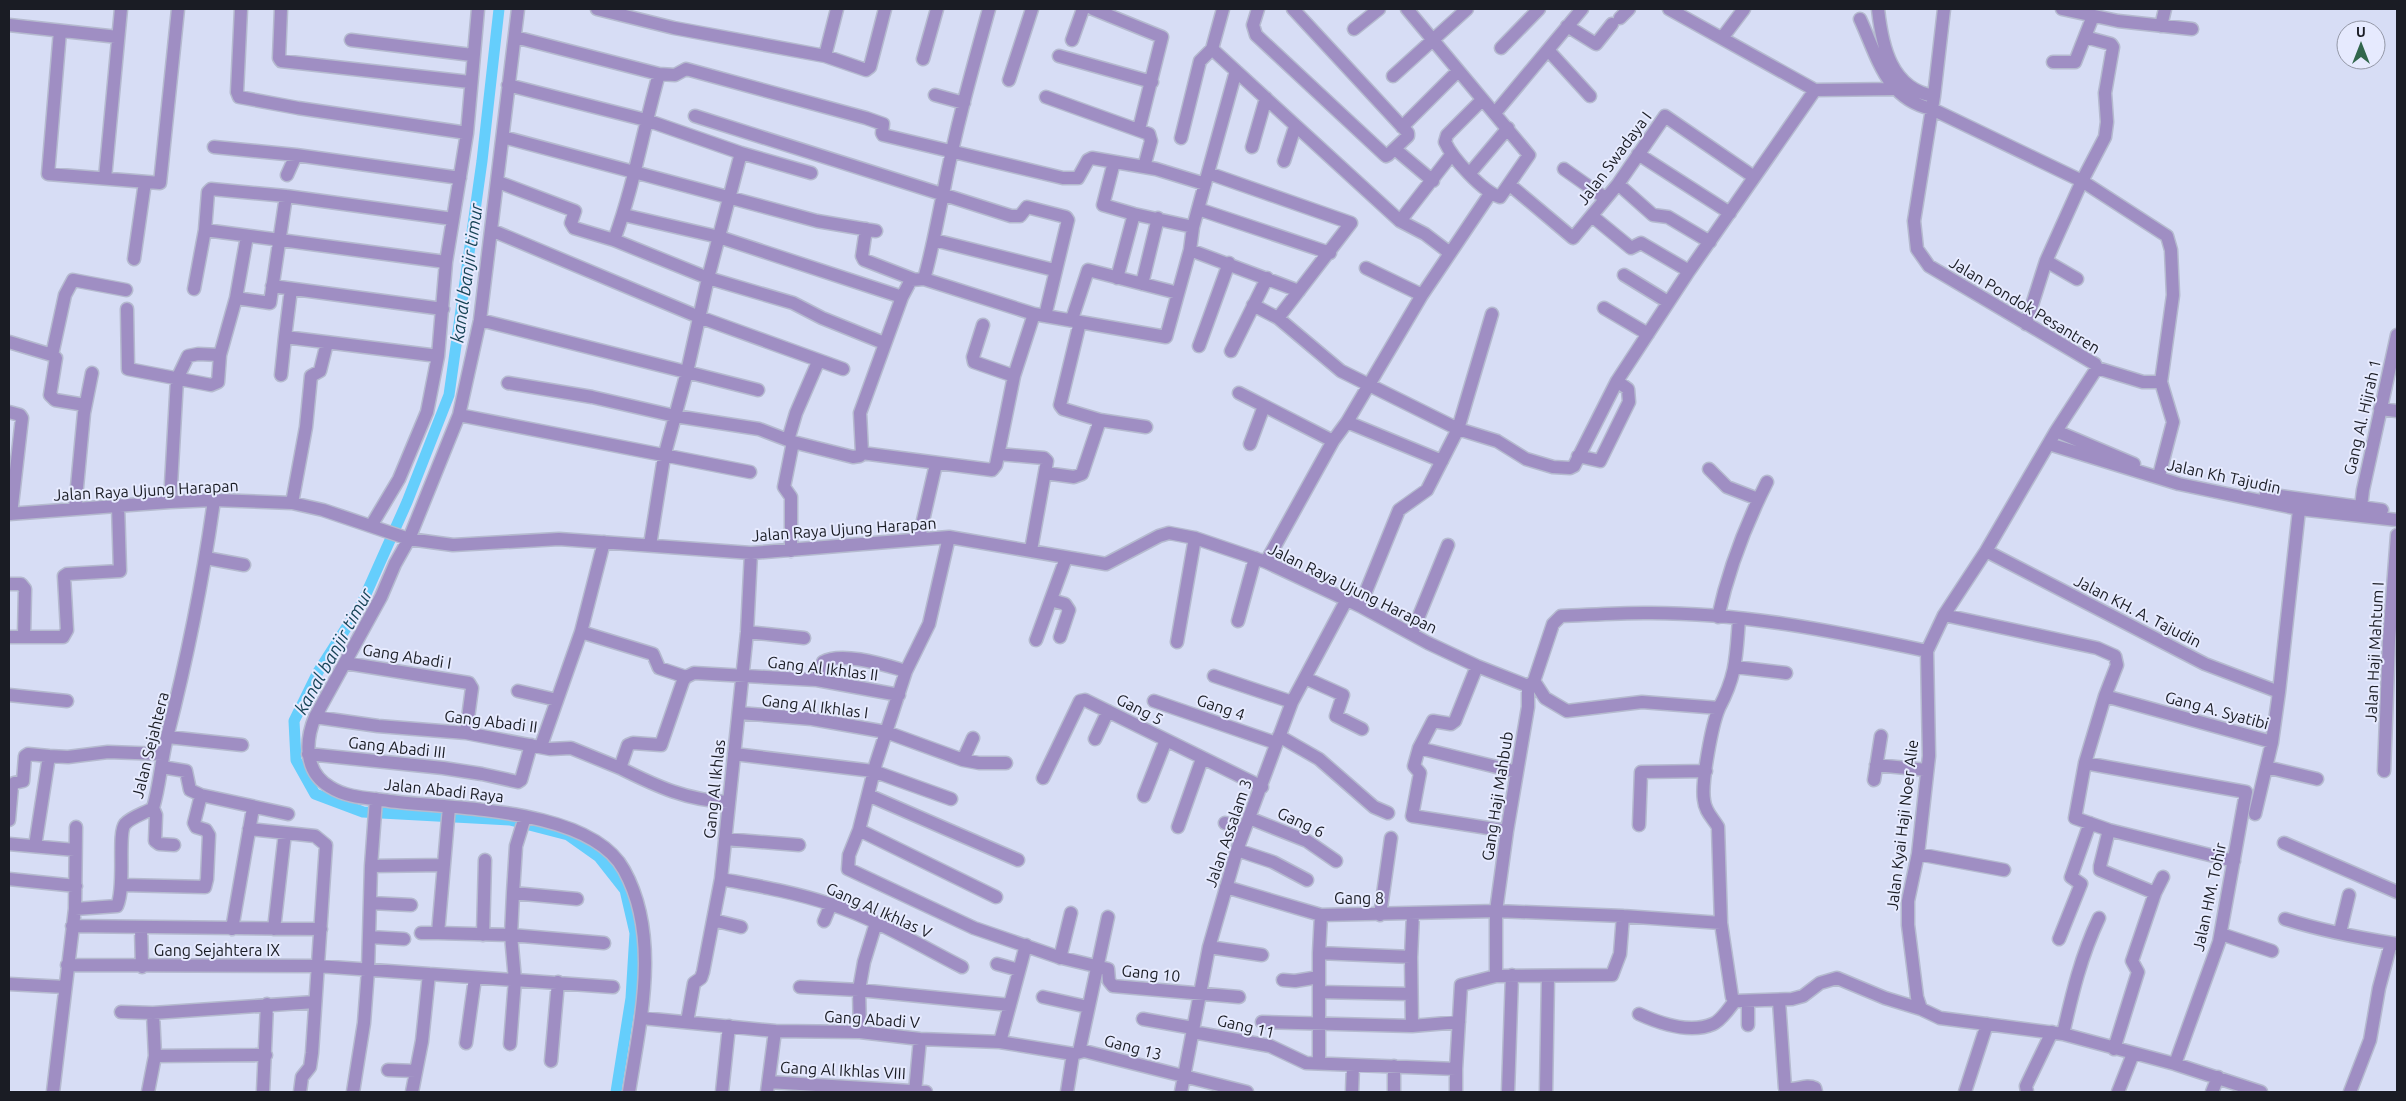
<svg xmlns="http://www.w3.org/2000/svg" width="2406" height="1101" viewBox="0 0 2406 1101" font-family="Ubuntu,sans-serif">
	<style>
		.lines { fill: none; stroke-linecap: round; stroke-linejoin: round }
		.canal { stroke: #65cefc; stroke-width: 11 }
		.minor-casing { stroke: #b5bacf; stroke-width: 15 }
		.minor { stroke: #9f8ec3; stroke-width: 12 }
		.labels { text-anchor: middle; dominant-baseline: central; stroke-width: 4; stroke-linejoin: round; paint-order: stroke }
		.street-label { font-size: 16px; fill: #1a1c24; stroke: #e6eafe }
		.water-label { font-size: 18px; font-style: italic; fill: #174457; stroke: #e6eafe }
	</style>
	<rect width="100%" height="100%" fill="#d7ddf5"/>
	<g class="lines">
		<path class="canal" d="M499,9L482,161L449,395L407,502L362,603L318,672L294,721L296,760L315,794L363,812L510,820L568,835L599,857L625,890L635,933L631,998L616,1092"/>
		<g class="minor-casing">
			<path id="minor" d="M241,9L237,92L239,97L298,108L467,133
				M281,9L279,58L281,61L470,82
				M518,9L480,320L459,415L409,539L395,564L381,597L315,717C305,741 304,772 330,787C347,798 369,798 389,801C451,809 590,807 624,870C661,937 640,1021 629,1092
				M597,9L674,28L825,56L866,70L870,67L885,9
				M1093,9L1162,37L1139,129
				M1258,9L1253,25L1256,35L1386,156L1388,155L1408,136V133L1293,9
				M1407,9L1529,155L1500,197C1483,192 1452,158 1445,142L1447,135L1482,100
				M1669,9L1815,90L1893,89
				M1878,9C1882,46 1891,89 1934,96
				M1944,9L1934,96L1914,221L1917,249L1929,266L2095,364L2097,368L2056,431L1986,551L1944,615L1927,651L1929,756L1918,854L1908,901V925L1917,997L1921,1009L1940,1018L2063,1034L2175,1064L2261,1092
				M2062,9L2118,21L2192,29
				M1620,18L1629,9
				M1860,19C1878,58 1886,99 1932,109L2082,181L2167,236L2171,250L2173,295L2161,382L2173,422L2160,472
				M9,25L118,37
				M1567,26L1596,44L1612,24
				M2161,26L2165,9
				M1354,29L1379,9
				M60,31L48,174L160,183L178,9
				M515,37L659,74L675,75L686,69L866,118L883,124L882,133L883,135L1063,178H1078L1088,160L1092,158L1156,169L1205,184
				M1722,38L1744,9
				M351,40L472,55
				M1072,40L1083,9
				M1501,48L1539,9
				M1212,49L1400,221L1425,234L1450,253
				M1548,50L1590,96
				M825,56L837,9
				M1059,56L1152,82
				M923,59L937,9
				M2053,62H2075L2093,16
				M1393,76L1467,9
				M1009,80L1032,9
				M508,85L646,120L741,153L811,173
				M935,95L964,103
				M1046,97L1149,134L1151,141L1144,167
				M1495,113L1582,9
				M695,116L1011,216H1020L1027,207L1066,217L1068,220L1045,316
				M1402,127L1457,72
				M503,137L817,221L876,231
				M1181,138L1200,61L1212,49L1223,9
				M214,147L296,155L460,178
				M1252,147L1266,98
				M1395,149L1433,181
				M1638,154L1730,213
				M1284,161L1295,127
				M1114,162L1103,205L1134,214L1193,227
				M1564,169L1605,198
				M1208,173L1351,223L1278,318
				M1470,173L1508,128
				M287,175L296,155
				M105,178L121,9
				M498,182L575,211L571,223L574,228L614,240L708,278L793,303L822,318L884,343
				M1618,184L1653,215L1668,217L1710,242
				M1510,185L1573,238L1618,184L1665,116L1754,177
				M1198,209L1330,253
				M624,215L719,237L902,297
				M1592,216L1631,248L1641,243L1689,271
				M1400,221L1452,154
				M866,229L862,256L864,260L913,279
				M205,230L446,262
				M491,230L699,317L843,369
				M247,236L236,298L270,303L286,196
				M614,240C634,186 643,130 659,74
				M934,240L1054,270
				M1190,250L1299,291
				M134,259L145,182
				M2046,261L2077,279
				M1366,268L1422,295
				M1624,275L1668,302
				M1117,278L1134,214
				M924,279L1034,314
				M1142,284L1158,218
				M272,286L443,309
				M194,289L205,230L208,192L211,189L286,196L453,219
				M1253,305L1278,318L1341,371L1458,429L1497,441L1526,459L1553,467L1570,468L1574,466L1617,381L1689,271L1815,90
				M1604,308L1648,334
				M127,309L128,369L211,385L218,382L220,355L236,298
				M1072,319L1088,270L1178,293
				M480,320L758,390
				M1080,322L1060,405L1063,409L1100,420
				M2026,324L2046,261L2082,181L2105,137L2107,122L2105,93L2113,47L2111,44L2085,37
				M983,325L973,357L974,362L1014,376
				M285,337L291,289
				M9,342L52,355
				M1199,346L1229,263
				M1231,351L1267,278
				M2097,368L2143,382H2161
				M281,375L285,337L438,356
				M508,383L592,397L675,416L759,429L793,442L853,457L860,456L862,453L992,470L996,465L1014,376L1034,314L1166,337L1190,250L1193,227L1236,71
				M1239,393L1333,441
				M85,405L55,400L50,395L56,358L52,355L65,295L73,280L126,290
				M2380,409L2397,411
				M9,412L20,415L22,418L11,514
				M459,415L750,472
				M1347,422L1442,461
				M2056,431L2134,464
				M788,440L796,413L818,362
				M1250,444L1264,406
				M2049,444L2179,484L2299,509L2397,520
				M862,453L860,413L902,297L911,280L924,279C932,251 937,222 943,194C955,131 972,70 989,9
				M999,454L1044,458L1047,461L1031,550
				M1578,456L1600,461L1629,402L1628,389L1617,381
				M1709,469L1727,487L1758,499
				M1045,473L1074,477L1082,474L1100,420L1146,427
				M2266,494L2382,510
				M170,502L177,379L188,356L198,354L220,355
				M292,503L306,427L311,376L320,371L327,343
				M2361,507L2363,490L2397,335
				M75,508L84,413L92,373
				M9,514L170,502L214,500L292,503L323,510L409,539L453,545L559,539L751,553L949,537L1106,564L1159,536L1169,533L1195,538L1266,562L1360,606L1428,643L1477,666L1528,686L1534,681L1553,624L1561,616C1588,615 1616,613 1644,613C1739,612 1834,631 1927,651
				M371,526L399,479L427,412L438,356L446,262L467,133L478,9
				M949,537L929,624L906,671L876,763L859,830L849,855L848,869L974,928L1058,957L1108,969L1109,981L1113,986L1239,997
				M919,538L936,464
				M650,545L664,457L687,372L708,278L741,153
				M791,551V497L784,487L793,442
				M1986,551L2205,664L2279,692
				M206,558L244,565
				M1266,562L1333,441L1347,422L1422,295L1490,194
				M9,584H21L25,589L24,636
				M1051,600L1065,604L1069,610L1060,637
				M1360,606L1399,510L1427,490L1458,429L1492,314
				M1944,615L2097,648L2115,656L2117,665L2105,696L2085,763L2075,818L2109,830L2234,861
				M1718,617C1728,571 1746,524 1767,482
				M1238,621L1255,558
				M581,632L653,654L659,668L686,677
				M747,632L804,638
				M1412,633L1448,545
				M9,637H63L67,630L64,576L67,574L120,571L118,505
				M1036,640L1066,558
				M1177,642L1195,538
				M345,663L469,683L472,688L466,733
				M1477,666L1455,721L1451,724L1433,721L1419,748L1414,766L1420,773L1412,816L1507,831
				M1735,667L1786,673
				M1214,676L1292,702
				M1305,678L1343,695L1336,716L1362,729
				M817,680L823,662C842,651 885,665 906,671
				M1534,681L1545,698L1567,711L1642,702L1719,708C1737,674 1736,656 1739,619
				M518,691L557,700
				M9,695L67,701
				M2105,696L2272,742
				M1154,701L1276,743
				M1719,708C1712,724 1701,783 1704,800C1705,812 1713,818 1718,827L1721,923L1732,997L1735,1001
				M739,713L812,719L886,732L963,760L973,738
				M315,717L378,726L466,733L550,749L571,748L620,768L628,745L633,743L661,745L683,681L686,677L694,673L817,680L899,695
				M1279,736L1319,759L1374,807L1388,813
				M168,737L242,745
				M1095,739L1108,711
				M541,746L581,632L604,542
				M1419,748L1517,772
				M308,754L443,768L482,774L518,782L521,780L531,745
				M734,754L873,771L951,799
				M963,760L979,763H1006
				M2085,763L2246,792L2219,942L2175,1064
				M1876,765L1927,770
				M162,767L186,771L190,790L201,795L288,814
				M2266,767L2317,779
				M620,768C656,786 688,801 729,802
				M2384,771L2389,641L2397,535
				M1043,778L1080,701L1085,700L1262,787
				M1874,780L1881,736
				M868,795L1018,860
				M1144,796L1166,740
				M449,807L438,933L511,935L604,943
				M153,808L156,815L155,841L159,844L174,845
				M2255,814L2272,742L2279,692L2300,501
				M1249,818L1307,841L1336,861
				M9,820L12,786L14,783L23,781L25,756L28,754L49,756
				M1225,823L1244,830
				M1639,825L1641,772L1706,771
				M1178,827L1202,759
				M249,829L315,836L326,845L312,1053L310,1067L302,1077L300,1092
				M859,830L996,897
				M2109,830L2100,866V870L2155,893L2132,961L2138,972L2114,1049
				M725,839L799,845
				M2284,843L2397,892
				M9,844L75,850
				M35,846L49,756L68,757L108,752L163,754
				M1237,850L1273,862L1307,880
				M1918,854L2004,870
				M371,866L444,865
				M9,879L76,886
				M721,879C758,886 794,892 830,904C876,919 919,945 962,967
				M123,885L205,887L207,879L209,835L206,830L196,827L194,823L201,795
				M1226,887L1321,915L1496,911L1623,916L1721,923
				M513,893L577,899
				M2155,893L2163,877
				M371,903L411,905
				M75,909L76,827
				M1380,915L1391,838
				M2285,919C2322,931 2359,938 2397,944
				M713,920L741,927
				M824,921L831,904
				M72,926L321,929
				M141,927L142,967
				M232,929L253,808
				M274,929L285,833
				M2340,932L2349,895
				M421,933H438
				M2221,934L2272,951
				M483,935L485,860
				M370,937L404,939
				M2059,939L2081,884L2071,877L2090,823
				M1209,947L1262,955
				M1319,953L1411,957
				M1060,958L1071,913
				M997,964L1019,970
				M67,965L317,966L515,980L511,935L513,893L516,846L525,817
				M1496,976L1612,975L1620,954L1623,916
				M1283,980L1295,981L1319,977
				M9,984L65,987
				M800,987L859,990L1010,1005
				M1319,992L1411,994
				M1043,997L1088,1007
				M1735,1001L1792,999L1803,996L1820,983L1837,978L1885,998L1921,1009
				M1779,1001L1785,1088C1795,1092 1805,1083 1815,1088L1816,1092
				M121,1012L153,1013L315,1002
				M1639,1014C1661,1024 1690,1034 1713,1024C1722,1020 1729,1008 1735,1001
				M642,1018L775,1031L860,1032L920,1039L1000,1042L1073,1054
				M1143,1019L1193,1028
				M687,1022L694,983L701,978L703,972L721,879L747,632L751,553
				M1262,1022L1412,1026L1459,1022
				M1748,1025V1002
				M1412,1026L1411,957L1413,913
				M860,1032L859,990L864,962L876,923
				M1193,1032L1270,1046L1306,1063L1456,1069L1461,985L1496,976V911L1507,831L1528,707V686
				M2063,1034C2072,994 2081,956 2099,918
				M1000,1042L1026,945
				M466,1043L475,978
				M510,1044L515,980L613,987
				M1079,1052L1108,917
				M1073,1054L1084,1051L1247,1092
				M155,1056L266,1055
				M551,1061L558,982
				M1319,1063V953L1321,915
				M388,1070L416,1071
				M769,1082L926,1092
				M53,1092L75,909L117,906C126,886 117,834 125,824C131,817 145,813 153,808C160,785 161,761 167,737C187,659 203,580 214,500
				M148,1092L155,1056L153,1013
				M263,1092L267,1004
				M353,1092L364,1023L368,970L371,866L376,799
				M412,1092L422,1041L429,974
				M722,1092L729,1026
				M767,1092L775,1031
				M915,1092L920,1039
				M1067,1092L1073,1054
				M1181,1092L1209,947L1237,850L1292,702L1347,599
				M1352,1092L1353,1065
				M1394,1092V1066
				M1456,1092V1069
				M1508,1092L1512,975
				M1546,1092L1548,977
				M1965,1092L1987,1024
				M2027,1092L2026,1086L2052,1032
				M2118,1092L2133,1054
				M2212,1092L2218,1077
				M2350,1092L2370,1040L2379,988L2391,943"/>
		</g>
		<use href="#minor" class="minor"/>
	</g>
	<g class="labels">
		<g class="street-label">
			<text transform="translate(1614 158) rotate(-53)">Jalan Swadaya I</text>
			<text transform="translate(2025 305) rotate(31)">Jalan Pondok Pesantren</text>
			<text transform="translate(2362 417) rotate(-77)">Gang Al. Hijrah 1</text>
			<text transform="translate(2224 476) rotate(12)">Jalan Kh Tajudin</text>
			<text transform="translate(146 490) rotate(-3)">Jalan Raya Ujung Harapan</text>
			<text transform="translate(844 529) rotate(-4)">Jalan Raya Ujung Harapan</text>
			<text transform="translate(1353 588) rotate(26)">Jalan Raya Ujung Harapan</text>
			<text transform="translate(2138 611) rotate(27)">Jalan KH. A. Tajudin</text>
			<text transform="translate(2374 652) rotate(-87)">Jalan Haji Mahtum I</text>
			<text transform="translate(407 656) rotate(9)">Gang Abadi I</text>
			<text transform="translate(823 668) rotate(7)">Gang Al Ikhlas II</text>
			<text transform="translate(815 706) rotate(7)">Gang Al Ikhlas I</text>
			<text transform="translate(1221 707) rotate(19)">Gang 4</text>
			<text transform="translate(1140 709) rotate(27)">Gang 5</text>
			<text transform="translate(2217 710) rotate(15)">Gang A. Syatibi</text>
			<text transform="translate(491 721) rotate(7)">Gang Abadi II</text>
			<text transform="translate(150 745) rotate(-76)">Jalan Sejahtera</text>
			<text transform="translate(397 747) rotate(6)">Gang Abadi III</text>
			<text transform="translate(714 789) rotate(-84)">Gang Al Ikhlas</text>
			<text transform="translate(444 790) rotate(6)">Jalan Abadi Raya</text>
			<text transform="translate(1497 796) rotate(-81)">Gang Haji Mahbub</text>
			<text transform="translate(1301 822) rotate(25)">Gang 6</text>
			<text transform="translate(1902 825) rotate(-83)">Jalan Kyai Haji Noer Alie</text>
			<text transform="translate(1228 833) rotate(-71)">Jalan Assalam 3</text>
			<text transform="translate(2209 897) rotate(-78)">Jalan HM. Tohir</text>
			<text x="1359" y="898">Gang 8</text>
			<text transform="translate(879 910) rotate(24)">Gang Al Ikhlas V</text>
			<text x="217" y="950">Gang Sejahtera IX</text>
			<text transform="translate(1151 973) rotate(6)">Gang 10</text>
			<text transform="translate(872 1019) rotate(4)">Gang Abadi V</text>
			<text transform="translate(1246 1026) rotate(13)">Gang 11</text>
			<text transform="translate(1133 1047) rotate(15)">Gang 13</text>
			<text transform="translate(843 1070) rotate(3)">Gang Al Ikhlas VIII</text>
		</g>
		<g class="water-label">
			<text transform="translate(466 273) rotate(-82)">kanal banjir timur</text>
			<text transform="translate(333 651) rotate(-61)">kanal banjir timur</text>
		</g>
	</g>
	<rect width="2406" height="1101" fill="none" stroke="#1a1c24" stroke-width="20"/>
	<g transform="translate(2361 45)"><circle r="24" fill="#e6eafe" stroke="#9498a7"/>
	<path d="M0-4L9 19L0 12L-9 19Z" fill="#31664c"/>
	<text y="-8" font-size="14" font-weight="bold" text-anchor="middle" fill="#1a1c24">U</text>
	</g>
</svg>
